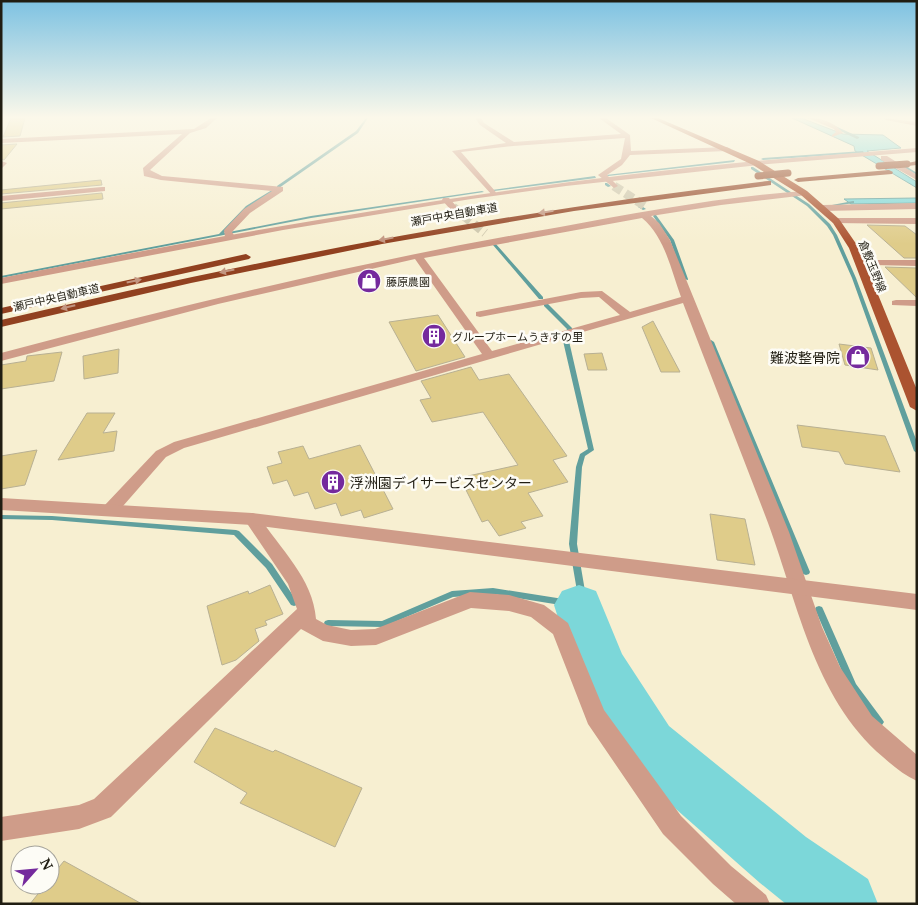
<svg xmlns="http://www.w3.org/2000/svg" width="918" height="905" viewBox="0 0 918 905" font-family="'Noto Serif','Noto Sans JP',serif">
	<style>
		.water { fill: #7cd7d9; stroke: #609f9d }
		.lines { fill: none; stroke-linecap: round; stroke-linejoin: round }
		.stream { fill: #609f9d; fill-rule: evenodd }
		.river { fill: #7cd7d9; fill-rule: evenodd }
		.building { fill: #dfcc8a; stroke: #b8b093 }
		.minor-tunnel { stroke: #ccc5ab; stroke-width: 9; stroke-dasharray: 9 4.5; stroke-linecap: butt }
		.minor { fill: #cf9c89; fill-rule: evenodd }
		.tertiary { fill: #cf9c89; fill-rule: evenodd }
		.primary { fill: #ab5330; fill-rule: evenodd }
		.motorway { fill: #914120; fill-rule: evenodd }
		.motorway-bridge { stroke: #914120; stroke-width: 7 }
		.oneway { fill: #c29580 }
		.labels { text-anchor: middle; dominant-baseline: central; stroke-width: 5; stroke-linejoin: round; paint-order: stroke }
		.far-street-label { font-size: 11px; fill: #201d12; stroke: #fdfcf6 }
		.far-poi-label { font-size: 11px; fill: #201d12; stroke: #fdfcf6; text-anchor: start }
		.poi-label { font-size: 14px; fill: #201d12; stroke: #fdfcf6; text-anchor: end }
	</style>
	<rect width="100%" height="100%" fill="#f7efd1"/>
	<path class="water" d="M792,118H801L843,134L883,135L901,148L867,151L917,182V188L855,151L854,146Z
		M917,198V203L851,204L844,199Z"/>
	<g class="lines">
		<path class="stream" d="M366,118H368L358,133L279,188H277V186L356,131Z
			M831,124L859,137V138L857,139L830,126Z
			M863,151L864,153L763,160L761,159L763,158Z
			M735,160L734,162L608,176L606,175Z
			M899,163H901L917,173V175L899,165Z
			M751,167H753L809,204L830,224L837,235L856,278L917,442V453L914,451L852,278L833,235L827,226L807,206L751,169Z
			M595,176L596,178L494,191L492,190Z
			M605,183H607L611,186L608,187L605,185Z
			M272,190H273V192L248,208L224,233L311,216L482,191L484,192L311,218L1,278V276L219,234L246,206Z
			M853,201H854V203L834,206L832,205Z
			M638,205H640L646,209L643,210L638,207Z
			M654,215H656L674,240L688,279V280L684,279L670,240L653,216Z
			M493,243H495L543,297V299H539L493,245Z
			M544,304H548L572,328V329L570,332H566V331L567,329L544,306Z
			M566,339L569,341L594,450L585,456L582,467L577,544L585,591L582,607L579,608L493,594L453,597L383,627L328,626L325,625L324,623L325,621L328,620L382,621L452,591L493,588L576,601L577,591L569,544L576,467L580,454L588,449L563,341Z
			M711,340L714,342L810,572L809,574L806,575L803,574L802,572L708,342Z
			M1,515L52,516L236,530L239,531L272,564L298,603L297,605L294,606L291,605L266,568L234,535L52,520L1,519Z
			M819,606L822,607L823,609L856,684L882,719L884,722L882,725L879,726L876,725L850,690L815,609L816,607Z"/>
		<path class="river" d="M579,585L596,591L622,654L669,726L806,837L868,879L878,904H786L760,883L627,766L573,665L554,605L562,591Z"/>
	</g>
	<path class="building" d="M11,118H25L20,136L3,137Z
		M17,144L4,160L1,159V145Z
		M101,180L102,185L1,194V190Z
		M102,193L103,199L1,209V203Z
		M867,225L905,226L917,235V258H904Z
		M885,267L917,268V298Z
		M438,315L465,357L416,371L389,322Z
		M653,321L680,372H661L642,327Z
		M839,344L871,348L878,370L845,365Z
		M119,349L118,373L84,379L83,356Z
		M62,352L54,381L1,389V365L26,361L27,356Z
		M602,353L607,370H588L584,354Z
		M471,367L479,380L509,374L567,456L553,460L568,482L528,493L543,516L521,522L526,528L499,536L488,520L482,522L466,490L476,488L468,476L518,465L483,412L432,422L420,400L431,398L421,381Z
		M87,413H115L103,433L117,431L114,451L58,460Z
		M797,425L885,436L900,472L845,464L839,452L802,447Z
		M360,445L393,509L364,518L361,510L341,516L336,503L315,509L308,492L294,496L287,480L273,484L267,467L282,463L278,452L303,446L309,459Z
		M37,450L25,485L1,489V456Z
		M710,514L745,519L755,565L717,560Z
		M270,585L283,614L265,621L267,625L255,629L259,641L236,660L222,665L207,606L248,591L249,594Z
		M215,728L273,752L275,750L362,788L335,847L240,803L247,793L194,762Z
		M64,861L142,904H30L45,885H50V878Z"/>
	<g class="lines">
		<path class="minor-tunnel" d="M614,186L645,206
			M453,207L485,233"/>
		<path class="minor" d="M211,118H217L206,128L190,133L150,170L162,176L283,187V191L250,213L232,232L235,237L230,240L225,237L224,230L244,209L272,191L161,180L144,176L143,168L182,134L1,143V139L194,129Z
			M475,118H481L484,123L514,142L621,134L599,118H606L630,135L631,151L727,147L731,149L727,151L630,155L622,165L607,175L618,186L614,188L598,175L621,159L625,138L513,146L461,152L495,191L496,193L492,195L452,151L506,143L480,125Z
			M808,118C820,117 836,123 843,133L832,137V135L836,132L834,129Z
			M883,118L917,122V126L886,120Z
			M917,148V152L756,165L752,163L756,161Z
			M881,156H887L917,175V180L881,160Z
			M1,161L7,163L1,169Z
			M102,187H105V191L1,201V196Z
			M804,191H807V195L721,205L651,216L659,223L670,240L789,532L822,627L840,667L872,716L917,755V781C904,775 893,766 883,757C812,696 797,598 765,515C738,444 710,374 683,303L184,448L166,457L116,514H104L102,510L104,506L156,451L174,442L482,354L415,259L218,304L1,361V353C186,304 371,259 560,227C641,212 722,197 804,191ZM642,218C665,237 671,270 681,297L630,312L602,291L581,292L476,312V316L480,317L581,298L599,297L620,315L492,351L424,258Z
			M443,198H449L457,207L456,209H450L442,200Z
			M917,203V209L823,211L819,208L823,205Z
			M836,218H917V224L833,223L832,221Z
			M878,260H917V266L874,265L873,263Z
			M896,300H917V306L892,305V301Z
			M252,513L258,515C280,549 313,578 316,619L327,625L351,630L375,629L470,592L509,595L544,605L568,623L604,710L681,816L731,866L766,895L770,904H736L713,884L663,834L588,724L553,634L531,617L509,611L471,608L376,645L351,646L323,641L301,629L111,817L79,829L1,841V817L79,805L94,799L297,609L288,584L244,519L246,515Z"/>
		<path class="tertiary" d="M756,161L760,163L759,165L566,186L471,199L283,230L1,284V278C252,229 502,185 756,161Z
			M1,498L252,513L917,594V610L252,525L1,510Z"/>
		<path class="primary" d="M651,118H658L759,161L807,191L839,219L859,248L917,390V411L910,407L849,248L833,223L801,195L753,165Z"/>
		<path class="motorway" d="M917,161V165L907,166L903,164Z
			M889,170L893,172L892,174L798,182L794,180L798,178Z
			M768,181H771V185L574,211L382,244L191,283L1,327V320C255,260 509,211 768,181Z
			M246,254L251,257L249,259L1,314V308Z"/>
		<path class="motorway-bridge" d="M879,166L907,164
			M758,176L788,173"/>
	</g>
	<defs><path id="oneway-solid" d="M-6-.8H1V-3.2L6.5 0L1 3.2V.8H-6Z" transform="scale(1.25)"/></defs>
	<g class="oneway">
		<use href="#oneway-solid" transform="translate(546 212) rotate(171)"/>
		<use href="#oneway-solid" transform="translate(386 239) rotate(169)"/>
		<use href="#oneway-solid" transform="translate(227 271) rotate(168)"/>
		<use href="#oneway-solid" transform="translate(134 281) rotate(-12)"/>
		<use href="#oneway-solid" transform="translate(68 307) rotate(166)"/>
	</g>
	<linearGradient id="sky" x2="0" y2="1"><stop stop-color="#7dc2e2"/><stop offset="0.48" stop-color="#fbf8ea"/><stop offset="1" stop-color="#fbf8ea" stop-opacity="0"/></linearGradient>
	<rect width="918" height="244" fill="url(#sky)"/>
	<defs>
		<g id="shop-disc" transform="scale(1.25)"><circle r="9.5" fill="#752a9d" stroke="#fdfcf6"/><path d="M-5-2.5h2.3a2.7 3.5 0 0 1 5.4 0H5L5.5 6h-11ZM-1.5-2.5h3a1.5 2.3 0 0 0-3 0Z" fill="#fff"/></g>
		<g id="building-disc" transform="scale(1.25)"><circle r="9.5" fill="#752a9d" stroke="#fdfcf6"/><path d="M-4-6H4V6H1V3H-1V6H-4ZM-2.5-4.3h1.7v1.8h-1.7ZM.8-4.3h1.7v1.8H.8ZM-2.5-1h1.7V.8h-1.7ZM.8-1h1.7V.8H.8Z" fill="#fff"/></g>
	</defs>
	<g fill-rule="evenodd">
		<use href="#shop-disc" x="369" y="281"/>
		<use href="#building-disc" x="434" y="336"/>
		<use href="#shop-disc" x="858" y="357"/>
		<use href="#building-disc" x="333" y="482"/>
	</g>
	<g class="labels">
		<g class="far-street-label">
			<text transform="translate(454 214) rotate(-10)">瀬戸中央自動車道</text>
			<text transform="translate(873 266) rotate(68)">倉敷玉野線</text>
			<text transform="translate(56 297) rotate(-13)">瀬戸中央自動車道</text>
		</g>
		<g class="far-poi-label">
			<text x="386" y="281">藤原農園</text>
			<text x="452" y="336">グループホームうきすの里</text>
		</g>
		<g class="poi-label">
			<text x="840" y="357">難波整骨院</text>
			<text x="350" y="482" text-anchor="start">浮洲園デイサービスセンター</text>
		</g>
	</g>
	<rect width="918" height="905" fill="none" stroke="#201d12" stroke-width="5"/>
	<g transform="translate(35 870) rotate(63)"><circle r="24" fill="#fdfcf6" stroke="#a5a39b"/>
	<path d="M0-4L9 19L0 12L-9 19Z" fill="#752a9d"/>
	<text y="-8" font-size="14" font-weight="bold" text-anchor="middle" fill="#201d12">N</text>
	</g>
</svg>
